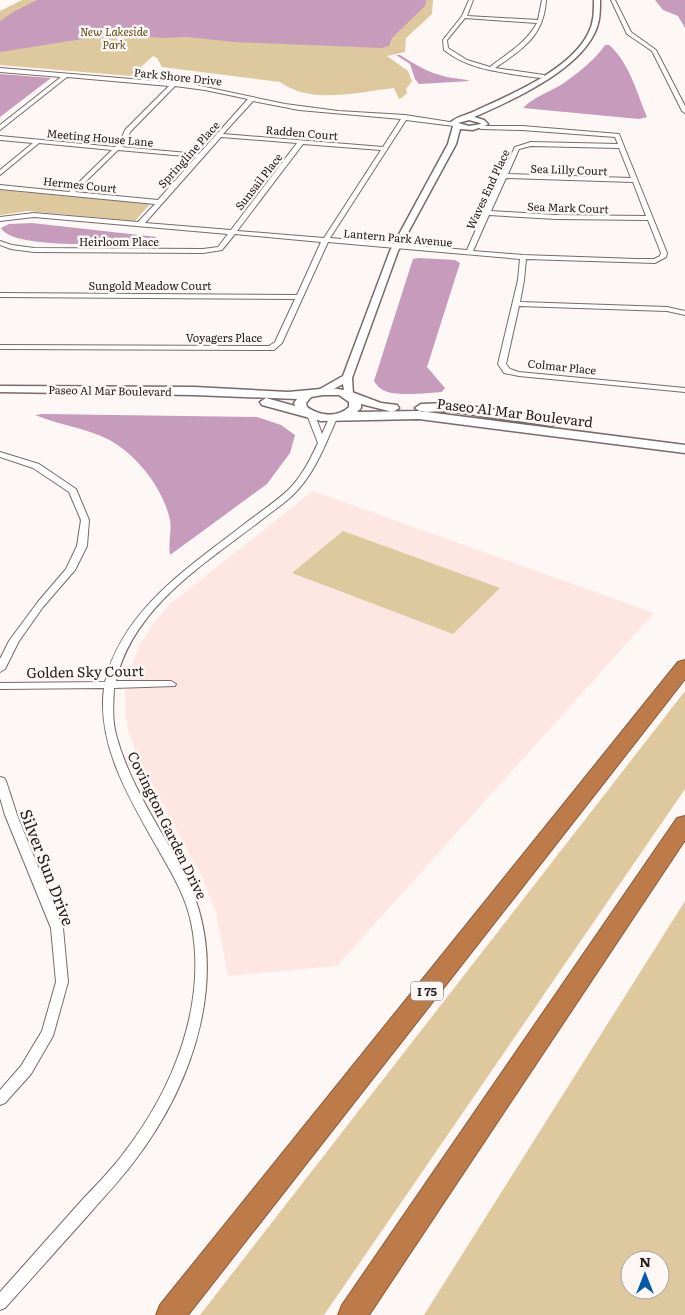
<svg xmlns="http://www.w3.org/2000/svg" width="685" height="1315" viewBox="0 0 685 1315" font-family="Literata,serif">
	<style>
		.built { fill: #fee7e3 }
		.green { fill: #dec99e; fill-rule: evenodd }
		.water { fill: #c69bbb }
		.lines { fill: none; stroke-linecap: round; stroke-linejoin: round }
		.minor-casing { stroke: #786b69; stroke-width: 2 }
		.tertiary-casing { stroke: #786b69; stroke-width: 3 }
		.secondary-casing { stroke: #786b69; stroke-width: 3 }
		.motorway-casing { stroke: #885c3b; stroke-width: 2 }
		.minor { fill: #fff; fill-rule: evenodd }
		.tertiary { fill: #fff; fill-rule: evenodd }
		.secondary { fill: #fff; fill-rule: evenodd }
		.motorway { fill: #bc7b49; fill-rule: evenodd }
		.labels { text-anchor: middle; dominant-baseline: central; stroke-width: 5; stroke-linejoin: round; paint-order: stroke }
		.far-park-label { font-size: 11px; font-style: italic; fill: #5f470e; stroke: #fdf7f6 }
		.far-street-label { font-size: 11px; fill: #262120; stroke: #fdf7f6 }
		.shield { fill: #fdf7f6; stroke: #666160; stroke-width: 1 }
		.shield-label { font-size: 12px; font-weight: bold; fill: #262120 }
		.street-label { font-size: 14px; fill: #262120; stroke: #fdf7f6 }
		.near-street-label { font-size: 16px; fill: #262120; stroke: #fdf7f6 }
	</style>
	<rect width="100%" height="100%" fill="#fdf7f6"/>
	<path class="built" d="M313,491L654,613L337,966L228,976L216,913L201,875L137,756L128,729L125,712V691L131,667L139,646L152,625L171,603Z"/>
	<path class="green" d="M22,0H433L432,14L406,38L405,52L387,56L408,71L412,81L406,89L407,93L403,97L399,99L394,88C359,92 311,105 280,82L162,67L157,58L153,56L131,76L0,65V11Z
		M0,190L150,204L135,221L28,211L0,215Z
		M343,531L500,588L453,634L292,573Z
		M685,691V789L324,1315H200Z
		M685,901V1315H424ZM630,1260H660V1290H630Z"/>
	<path class="water" d="M37,0H426V2L425,6L392,38L389,46L382,48L234,42L187,37L163,38L138,36L89,38L0,52V21L13,12Z
		M655,0H685V28L678,16L663,10Z
		M605,45H609C629,62 637,93 647,117L639,119L523,108C535,96 550,92 564,83C578,73 596,59 605,45Z
		M396,55H400C414,64 429,73 447,77C454,79 462,78 470,81L419,84L415,79L410,64Z
		M0,74L51,78L0,117Z
		M32,223L157,237V240L140,243C114,243 13,250 1,228L9,224Z
		M419,258L455,260L460,263L427,367L445,388L442,392C427,393 395,397 383,390C379,388 376,384 374,381L413,259Z
		M42,414L257,417L281,425L295,435L290,453L267,484L170,555C168,543 172,531 170,520C163,487 133,449 101,436C80,427 56,424 35,415Z"/>
	<g class="lines">
		<g class="minor-casing">
			<path id="minor" d="M469,0H473L467,16L538,20L542,0H546C544,36 523,49 495,68L544,75L546,78C537,78 527,76 518,75C492,71 465,67 444,50L443,40L462,16ZM465,18L537,23C526,43 508,53 490,67L467,60L448,48L447,40Z
				M611,0H615L631,32L656,50L685,106V113L682,111L652,51L627,34Z
				M0,68L191,84L285,104L338,111L405,115L456,123V125L454,126L406,120L330,238L467,250L483,213L515,147L531,142L618,144L615,137L522,130L481,129L478,127L479,126H522L619,134L667,253L666,257L655,263L526,259L524,280L520,302L667,307L685,311V315L667,311L519,306L506,364L510,369L519,372L685,388V392L519,376L504,373L498,364L518,280L520,259L328,242L282,343L274,350L0,349V345L269,346L275,342L295,299L0,297V293L297,295L321,242L235,234L222,250L203,253L34,252L11,249L0,245V241L12,245L34,248L203,249L218,247L228,234L34,217L0,221V217L34,213L138,222L155,204L0,189V185L69,192L112,150L39,143L0,175V170L33,143L0,140V136L115,147L121,140L125,130L169,86L67,77L0,130V125L61,77L0,72ZM175,86L205,90L248,99L199,154L121,147L127,141L130,132ZM253,101L299,110L401,119L383,147L223,134ZM221,137L297,143L231,230L145,223ZM303,144L381,150L324,238L237,231ZM531,146L619,148L631,178L508,174L519,149ZM118,150L196,157L158,200L75,192ZM506,178L633,182L646,216L556,215L491,211ZM489,215L556,219L648,220L661,253L660,256L654,259H636L523,255L473,251Z
				M308,413H314L315,415L322,434L330,416H333L337,418C325,445 315,473 294,494C285,503 274,510 264,518C206,563 133,606 116,681H171L176,684L175,686L114,688V689C113,706 112,722 117,738C131,788 163,832 186,877C233,971 194,1084 133,1163C120,1180 105,1196 91,1212C62,1244 34,1276 5,1308L0,1310V1292C28,1261 55,1230 83,1199C97,1184 111,1170 123,1154C173,1090 208,1004 191,922C186,898 174,877 162,856C134,806 96,748 104,688L0,689V683L105,682C123,608 191,566 247,522C260,512 275,502 287,491C301,478 310,460 318,443L307,415Z
				M0,452L39,464L76,489L89,520L87,546L75,570L43,607L19,641L5,669L0,672V659L9,641L37,603L66,569L77,546L81,520L69,492L33,468L0,457Z
				M0,777L4,778L6,781L17,815L63,928L68,982L53,1036L31,1074L5,1103L0,1105V1090L21,1066L42,1031L56,982L51,928L5,815L0,798Z"/>
		</g>
		<g class="tertiary-casing">
			<path id="tertiary" d="M594,0H600C600,12 600,23 594,34C575,72 511,101 474,117L484,120L488,124L487,125L473,130L460,129L456,144L398,251L352,378L353,395L351,397H345L343,384L326,393H320V389L343,376L390,251L448,144L453,126L450,123L451,122C458,116 467,115 475,111C510,95 570,70 588,34C594,23 594,12 594,0ZM469,120L480,123L481,124L469,126L458,123Z"/>
		</g>
		<g class="secondary-casing">
			<path id="secondary" d="M0,386L194,387L288,392L332,388L349,391L381,403L397,405L399,408L393,412L361,404V408L357,412L419,411L685,445V453L419,419L321,421L262,405L260,402L266,398L295,406L294,403L297,399L194,395L0,392ZM323,395H339L349,402V407C337,418 320,416 307,407L306,403L311,397Z
				M449,403L552,418L558,422L552,426L449,411L421,412L415,408L421,404Z"/>
		</g>
		<g class="motorway-casing">
			<path id="motorway" d="M685,660V679L188,1315H156L160,1305L678,662Z
				M685,816V840L369,1315H338L342,1305L677,818Z"/>
		</g>
		<use href="#minor" class="minor"/>
		<use href="#tertiary" class="tertiary"/>
		<use href="#secondary" class="secondary"/>
		<use href="#motorway" class="motorway"/>
	</g>
	<g class="labels">
		<g class="far-park-label">
			<text x="114" y="31">New Lakeside<tspan x="114" dy="13">Park</tspan></text>
		</g>
		<g class="far-street-label">
			<text transform="translate(178 76) rotate(6)">Park Shore Drive</text>
			<text transform="translate(302 132) rotate(5)">Radden Court</text>
			<text transform="translate(100 137) rotate(5)">Meeting House Lane</text>
			<text transform="translate(188 154) rotate(-48)">Springline Place</text>
			<text transform="translate(569 169) rotate(2)">Sea Lilly Court</text>
			<text transform="translate(258 181) rotate(-52)">Sunsail Place</text>
			<text transform="translate(80 184) rotate(6)">Hermes Court</text>
			<text transform="translate(487 189) rotate(-65)">Waves End Place</text>
			<text transform="translate(568 207) rotate(2)">Sea Mark Court</text>
			<text transform="translate(398 237) rotate(5)">Lantern Park Avenue</text>
			<text x="119" y="241">Heirloom Place</text>
			<text x="150" y="285">Sungold Meadow Court</text>
			<text x="224" y="337">Voyagers Place</text>
			<text transform="translate(562 366) rotate(6)">Colmar Place</text>
			<text transform="translate(110 390) rotate(1)">Paseo Al Mar Boulevard</text>
		</g>
		<rect class="shield" x="411" y="981.5" width="32" height="19" rx="4"/>
		<g class="shield-label">
			<text x="427" y="991">I 75</text>
		</g>
		<g class="street-label">
			<text transform="translate(515 412) rotate(7)">Paseo Al Mar Boulevard</text>
			<text transform="translate(85 671) rotate(-1)">Golden Sky Court</text>
			<text transform="translate(168 825) rotate(64)">Covington Garden Drive</text>
		</g>
		<g class="near-street-label">
			<text transform="translate(48 867) rotate(69)">Silver Sun Drive</text>
		</g>
	</g>
	<g transform="translate(645 1275)"><circle r="24" fill="#fdf7f6" stroke="#a7a1a0"/>
	<path d="M0-4L9 19L0 12L-9 19Z" fill="#025caa"/>
	<text y="-8" font-size="14" font-weight="bold" text-anchor="middle" fill="#262120">N</text>
	</g>
</svg>
